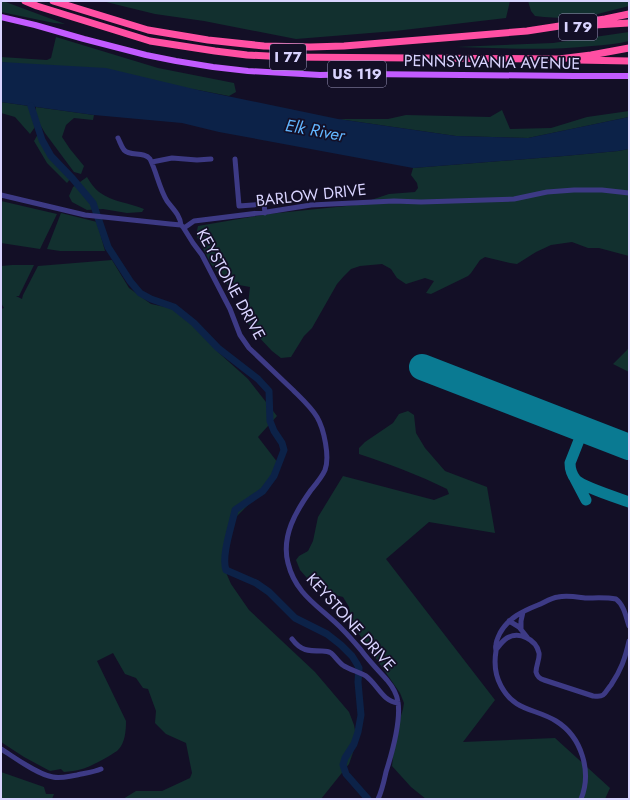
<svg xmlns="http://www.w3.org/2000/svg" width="630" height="800" viewBox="0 0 630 800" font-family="Jost,sans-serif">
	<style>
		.green { fill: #12302f }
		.water { fill: #0c2248 }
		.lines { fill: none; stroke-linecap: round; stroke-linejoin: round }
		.river { stroke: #0c2248; stroke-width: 7 }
		.taxiway { stroke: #0a7a92; stroke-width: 11 }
		.runway { stroke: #0a7a92; stroke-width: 26 }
		.minor { stroke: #3d3a85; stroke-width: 5 }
		.major { stroke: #c25bff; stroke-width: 6 }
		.highway { stroke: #ff4fa3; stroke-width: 7 }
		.labels { text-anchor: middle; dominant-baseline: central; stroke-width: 3.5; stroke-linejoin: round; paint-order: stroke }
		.shield { fill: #130f26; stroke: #9e99be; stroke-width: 1 }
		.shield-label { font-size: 15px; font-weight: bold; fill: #d9d4ff }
		.street-label { font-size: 16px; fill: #d9d4ff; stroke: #130f26 }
		.water-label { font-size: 17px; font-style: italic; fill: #62b6ff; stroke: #130f26 }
	</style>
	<rect width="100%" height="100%" fill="#130f26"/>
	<path class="green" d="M1,1H3L65,24L54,23L1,12Z
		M102,1H510L506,18L395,31L296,39L204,21L155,14Z
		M528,1H629V6L578,19L544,17L535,16L531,11Z
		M629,32V41C617,44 605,45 592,46C547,51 501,48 456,47L553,43Z
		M56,37L158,68L234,83L236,92L229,96L198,90L1,62V57L47,60L51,58Z
		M1,102L29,106L35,127L30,134L15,117L1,113Z
		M36,107L94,115L93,120L74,118L66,125L62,137L70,149L84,166L81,174L74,172L45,133L35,116Z
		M502,110L510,129L551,128L587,117L629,111V117L528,138L456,136L338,119H388L406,115L490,117Z
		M38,134L46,153L56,165L71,178L67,183L47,163L34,141Z
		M629,149V256L599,248H588L572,242L551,245L536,252L517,264L510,263L485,257L480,260L471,273L468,276L431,294L426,293L434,281L425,278L406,284L397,278L391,269L382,264L360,266L351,269L344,276L337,284L312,328L304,336L291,357L281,358L272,351L252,330L246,320L250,287L239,285L230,288L211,264L196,235L198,226L268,214L356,205L389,194L415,192L418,188L417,183L411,175L413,168L564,156L618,151Z
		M87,177C90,182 94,188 99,192C112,202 130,203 144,209L142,212L127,213L103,209L87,210L72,202L69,196L73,187Z
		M1,201L57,214L40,249L1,243Z
		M61,213L97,222L105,251H60L47,249Z
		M112,260L129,288L151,304L170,308L188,320L219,353L248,379L277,416L258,437L278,463L269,486L254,499L231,522L227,541L224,568L231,584L249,610L315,672L349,712L354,725L357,741L349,764L321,799H123L136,791H162L190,778L192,773L186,743L166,734L155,723L156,711L148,689L143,688L136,678L125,674L113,653L97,661L126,721C126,731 125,743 118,750C114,754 88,768 82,769C76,771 70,771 64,772L61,769L50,771L24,757L1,742V309L4,308L1,303V266L12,265H34L19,296H16L22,299L23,295L38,266Z
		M628,349H629V372L613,364Z
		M408,411L414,415L416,433L425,448L445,471L487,487L495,533L429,522L386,559L495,700L463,742L555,738L610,788L605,799H426L411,787L392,766L396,732L403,709L404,703L400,693L352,624L349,607L343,597L328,593L317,582L307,578L300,570L296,560L299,556L308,551L313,541L318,517L343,476L434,500L449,494L447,489C419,475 389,464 359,454V448L365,442L393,423L399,414Z
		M1,772L44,787L46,794H54L52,799H1Z"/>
	<path class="water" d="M1,62L106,68L198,90L338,119L456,136L528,138L629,117V149L618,151L564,156L413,168L219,132L182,123L94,115L1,102Z"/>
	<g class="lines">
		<path class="river" d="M31,106L42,140L51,156L73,179L93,203L108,247L130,281L140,293L151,299L174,307L194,323L218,348L258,379L269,391L270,421L274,431L282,443L284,450L274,476L263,491L235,510C232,525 221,556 226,570L256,583L269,592L295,618L327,634L341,645L352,656L357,664L359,668L358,682L361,715L358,732L354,744L345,758L343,765L346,774L368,799"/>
		<path class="taxiway" d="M583,430L570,463C570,469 572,475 576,480C583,487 618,498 629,502
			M575,479L586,500"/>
		<path class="runway" d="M422,367L629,447"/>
		<path class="minor" d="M118,138C120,142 121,146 124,150C130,157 144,151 150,159C157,173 159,188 167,201C173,209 180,215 181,225
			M235,159L239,206L264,204L265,213
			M152,162L172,158L197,160L211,159
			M1,195L85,215L170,224L181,225L183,227L193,243L202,255L230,309L240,335L249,348C264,362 278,376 293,390C301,398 311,407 317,417C324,429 330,457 325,470C322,477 316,484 311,490C296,511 281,536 288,563C296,596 321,607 343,630C349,636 355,643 361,650C369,661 378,670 387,680C392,686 397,694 398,702C401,722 392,753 386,772C384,781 382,791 378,799
			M184,228L194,221L267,212L311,205L394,201L421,202L514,199L547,192L574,190H602L629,193
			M509,621L519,627L527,637
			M521,629V621L523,612
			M292,639C301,651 308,651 322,651C325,651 328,651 331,653C335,656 338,662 344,666C351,670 359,672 366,676C378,685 382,701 398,703
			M496,650C499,646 502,641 507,638C519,631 536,639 539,653C540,659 536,665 536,672C537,676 540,679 544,680L593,696C597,696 600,697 603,695C606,693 608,688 611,685C621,670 625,659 629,641
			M1,749C14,757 38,775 53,777C61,779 69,776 77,775C86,773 94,772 101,769
			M581,799C592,772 582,737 556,721C535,708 515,712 501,686C495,675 494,663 496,651C496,649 495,647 496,645C496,641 498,637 500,633C508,618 523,611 538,605C545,602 551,598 558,597C567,595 577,597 585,598C595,598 606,597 616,599C624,605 626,617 629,626"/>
		<path class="major" d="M1,17L35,25L84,39L146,55L176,61L213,67L248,71L320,75L364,74L574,76H629"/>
		<path class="highway" d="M25,1L37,6L150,41L215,51L247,55L287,57L559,59L591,55L629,48
			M53,1L148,30L208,40L264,46L310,47L344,46L456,37L527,31L605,19L629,14
			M595,25L629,23
			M577,60L629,61"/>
	</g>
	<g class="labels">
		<g class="shield">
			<rect x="559" y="14" width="38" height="26" rx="3"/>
			<rect x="270" y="44" width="36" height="26" rx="3"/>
			<rect x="328" y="61" width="58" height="26" rx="3"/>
		</g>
		<g class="shield-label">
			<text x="578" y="27">I 79</text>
			<text x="288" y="57">I 77</text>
			<text x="357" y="74">US 119</text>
		</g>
		<g class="street-label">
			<text transform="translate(492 62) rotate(1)">PENNSYLVANIA AVENUE</text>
			<text transform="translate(311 195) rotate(-6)">BARLOW DRIVE</text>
			<text transform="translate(231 284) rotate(61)">KEYSTONE DRIVE</text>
			<text transform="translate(351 622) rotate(48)">KEYSTONE DRIVE</text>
		</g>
		<g class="water-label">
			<text transform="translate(315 130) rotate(10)">Elk River</text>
		</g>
	</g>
	<rect width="630" height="800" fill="none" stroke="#d9d4ff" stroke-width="4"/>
</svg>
